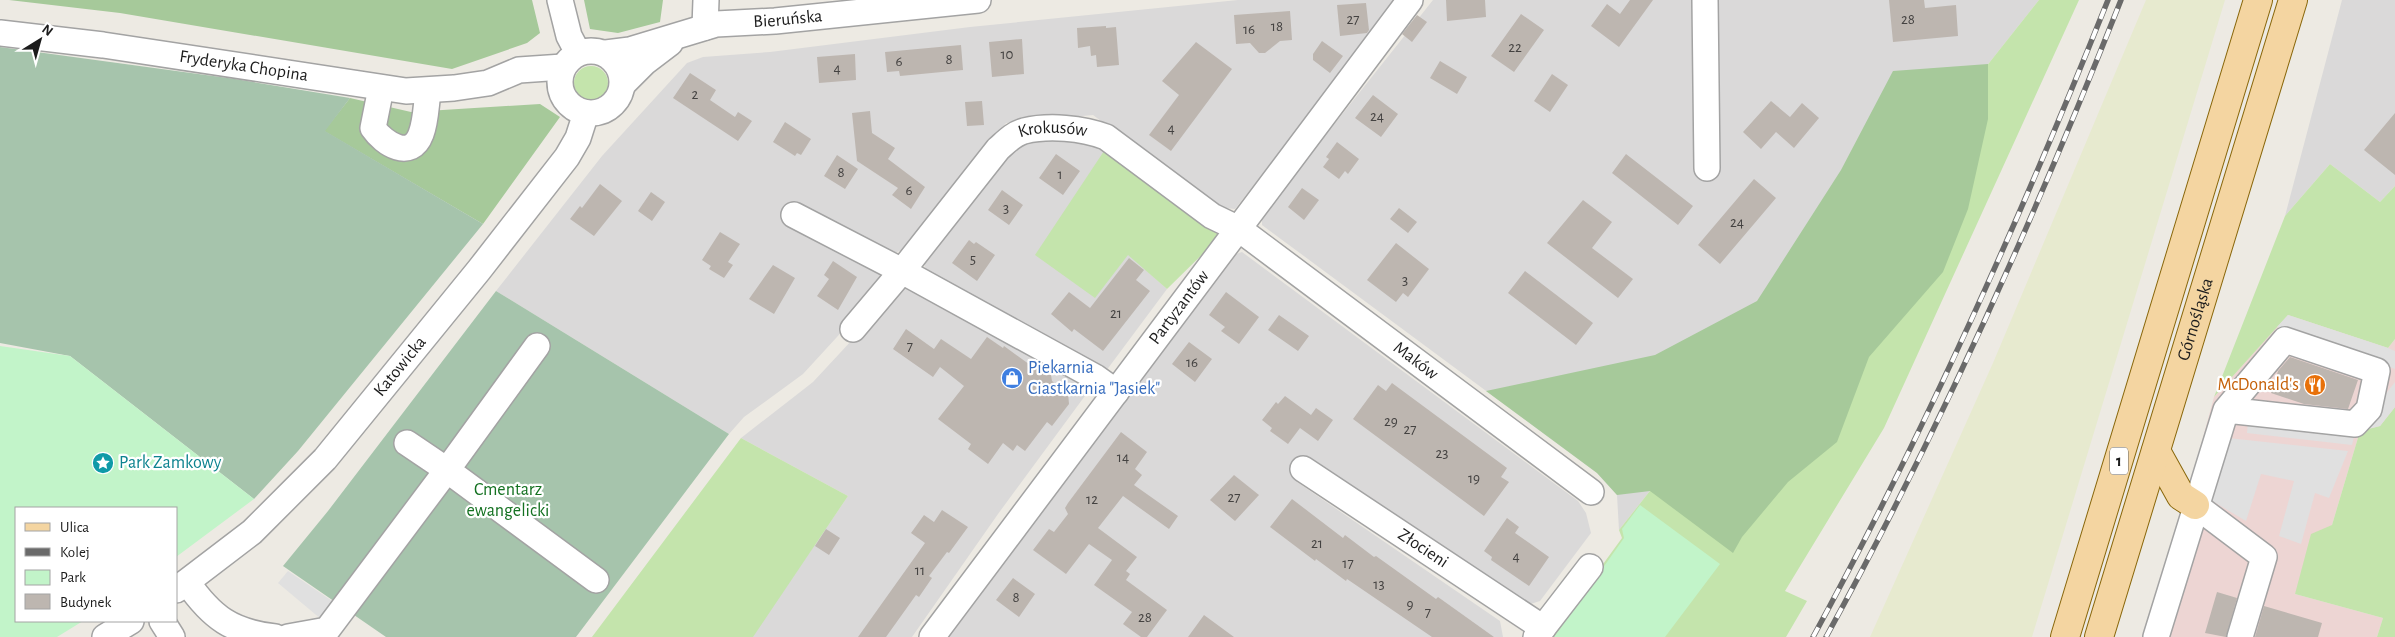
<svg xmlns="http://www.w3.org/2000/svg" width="2395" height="637" viewBox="0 0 2395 637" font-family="'Alegreya Sans',sans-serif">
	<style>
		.residential { fill: #dad9d9 }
		.commercial { fill: #edd5d3 }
		.farmland { fill: #e7eacf }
		.grass { fill: #c4e4ac }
		.forest { fill: #a6c99a }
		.cemetery { fill: #a6c4ac }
		.park { fill: #c2f4c9 }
		.parking { fill: #e0e0e0 }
		.building { fill: #bdb6b0 }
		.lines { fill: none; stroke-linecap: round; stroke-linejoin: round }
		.minor-casing { stroke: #a3a3a3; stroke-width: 28 }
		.major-casing { stroke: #89670b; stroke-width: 30 }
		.minor { stroke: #fff; stroke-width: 25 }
		.major { stroke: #f4d5a1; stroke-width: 28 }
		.rail-casing { stroke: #6a6a6a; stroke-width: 5.5 }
		.rail { stroke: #fff; stroke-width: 4; stroke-dasharray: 11; stroke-linecap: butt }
		.labels { text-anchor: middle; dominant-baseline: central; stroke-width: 4.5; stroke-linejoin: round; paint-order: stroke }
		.number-label { font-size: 15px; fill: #444241 }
		.shield { fill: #fff; stroke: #606060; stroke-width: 1 }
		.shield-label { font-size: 16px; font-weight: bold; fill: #1c1c1c }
		.street-label { font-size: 18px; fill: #1c1c1c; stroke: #fff }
		.shop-label { font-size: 18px; fill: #366cbe; stroke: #fff; text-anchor: start }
		.food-label { font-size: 18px; fill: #c56008; stroke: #fff; text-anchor: end }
		.culture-label { font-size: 18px; fill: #0d838f; stroke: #fff; text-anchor: start }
		.park-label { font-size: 18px; fill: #147121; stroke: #fff }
	</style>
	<rect width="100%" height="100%" fill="#edeae3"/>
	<path class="residential" d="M1238,0H1400L1235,209L1215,207L1093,115L1006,123L902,250L887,256L893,276L803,374L744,417L729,434L496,291L602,156L687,63L703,57L770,52L970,27Z
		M1433,0H2039L1619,530L1617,495L1597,473L1262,225V215Z
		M2342,0H2395V186L2380,202L2330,164L2285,216Z
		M1085,138L1106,148L1128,254L1167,289L1103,375L926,275L924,262L1015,147L1023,142Z
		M1242,252L1578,501L1586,513L1591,533L1540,601L1524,606L1311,461L1297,482L1500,621L1503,637H947L1230,256Z
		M906,282L1090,389L998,514L912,637H752L848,496L741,438L813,382Z"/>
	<path class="commercial" d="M2288,315L2388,348L2395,339V407L2380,426L2360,431L2332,525L2295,594L2383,618L2377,637H2149L2214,397Z"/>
	<path class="farmland" d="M2146,0H2225L2032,637H1870L1993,363Z"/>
	<path class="grass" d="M2039,0H2079L1884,428L1785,591L1807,601L1786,637H1550L1622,538L1619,530Z
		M574 83a17 17 0 1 1 34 0a17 17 0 1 1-34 0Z
		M1106,148L1223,234L1167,289L1128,255L1095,298L1035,255Z
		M2330,164L2380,202L2395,186V339L2388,348L2288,315L2214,397L2285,216Z
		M2395,407V637H2377L2383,618L2295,594L2311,534L2332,525L2360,431L2380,426Z
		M741,438L848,496L753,637H592Z"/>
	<path class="forest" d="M9,0H532L540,33L527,43L452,69L120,13Z
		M584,0H663L660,22L618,33L590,29Z
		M1988,64V119L1968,209L1943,272L1869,357L1837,442L1788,482L1742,537L1733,553L1650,491L1617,495L1597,473L1486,391L1655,355L1757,301L1841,170L1893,71Z
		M350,98L411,112L540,104L560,117L483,224L324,131Z"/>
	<path class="cemetery" d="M0,47L235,79L350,98L325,131L483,224L298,451L254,499L70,356L0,343Z
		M496,291L729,434L576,637H386L283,566L328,511Z"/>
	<path class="park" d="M0,346L70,356L254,499L176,557V508H16V621H83L57,637H0Z
		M1640,505L1720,564L1665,637H1554L1624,538L1622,529Z"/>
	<path class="parking" d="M2288,315L2388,348L2395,351V369L2277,327Z
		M2395,382V407L2380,426L2360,431V427Z
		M2248,421L2356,429L2352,445L2247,433Z
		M2228,438L2348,451L2329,498L2315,493L2301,544L2279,536L2294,481L2261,474L2246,521L2209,499Z
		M288,571L341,607L328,625L278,583Z"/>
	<path class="building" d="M1446,0H1485L1486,17L1447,21Z
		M1630,0H1653L1619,47L1591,26L1607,4L1620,14Z
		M1889,0H1924L1925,8L1956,5L1958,36L1893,42Z
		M1366,3L1369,30L1367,33L1340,36L1337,5Z
		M1290,11L1292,40L1280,41L1265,53H1259L1250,43L1236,44L1234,15Z
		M1521,14L1544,30L1514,72L1491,56Z
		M1417,15L1427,22L1412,42L1402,34Z
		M1106,26V28L1116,27L1119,65L1097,67L1096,55L1091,56L1090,46L1078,48L1077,28Z
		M1022,39L1024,74L992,77L989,42Z
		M1322,41L1343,56L1330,73L1313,60V54Z
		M1196,42L1232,69L1171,151L1149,135L1179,95L1162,81Z
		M961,45L963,70L900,76L899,71L887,72L885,52Z
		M855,54L856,80L819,83L817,57Z
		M1440,61L1467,77L1457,94L1430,78Z
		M690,73L716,90L710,100L735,117L738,112L752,121L738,141L673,98Z
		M1552,74L1568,85L1550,112L1534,101Z
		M1373,95L1398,114L1381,137L1355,118Z
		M982,101L984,125L967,126L965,102Z
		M1771,101L1790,117L1802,103L1819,118L1794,148L1776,132L1761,149L1743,132Z
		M870,111L872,133L895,148L888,159L925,187L911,209L892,195L898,188L857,161L852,113Z
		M2395,113V175L2364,150Z
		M785,122L811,139L801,155L797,153L795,156L773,142Z
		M1337,142L1359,159L1348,174L1345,171L1339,179L1323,167L1329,159L1326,157Z
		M1056,154L1080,171L1063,195L1039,178Z
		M1626,154L1693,206L1678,225L1612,173Z
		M837,155L858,169L845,189L824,176Z
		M1754,179L1776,198L1720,264L1698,245Z
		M600,184L622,201L594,236L570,219L580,206L582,208Z
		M1302,188L1319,200L1304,220L1288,207Z
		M1002,190L1023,205L1009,225L988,210Z
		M651,192L665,202L652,221L638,211Z
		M1583,200L1612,222L1592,248L1633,279L1618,298L1547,243Z
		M1399,208L1417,222L1408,233L1390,219Z
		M720,232L740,244L728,262L733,265L724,278L709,269L711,266L702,260Z
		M969,240L974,244L976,242L995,255L977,281L952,263Z
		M1396,243L1429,269L1408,297L1403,293L1396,302L1367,280Z
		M1129,258L1144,270L1136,280L1150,291L1103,351L1074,329L1072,332L1051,314L1069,292L1090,308Z
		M833,261L857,277L838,310L817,296L829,279L824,275Z
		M773,265L795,278L774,314L749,299Z
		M1525,271L1593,323L1576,345L1508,293Z
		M1226,292L1259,317L1239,344L1221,331L1225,327L1209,315Z
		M1279,315L1309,336L1298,351L1268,330Z
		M906,329L934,349L941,339L971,359L987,337L1003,348L1004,346L1033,367L1042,365L1049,375H1051L1052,381L1068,393L1069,404L1052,426L1047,422L1025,451L1017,445L1013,451L1003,443L988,464L968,449L971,444L938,419L964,386L940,367L933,377L893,349Z
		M1189,342L1212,359L1195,382L1172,364Z
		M2290,357L2358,380L2348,409L2304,404L2271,393L2278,371Z
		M1392,383L1507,468L1501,477L1509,482L1484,516L1353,419L1378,385L1386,391Z
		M1285,396L1311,415L1316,408L1333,420L1318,441L1300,428L1288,444L1270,431L1272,428L1262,420L1276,402L1278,404Z
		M1121,432L1147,452L1135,469L1142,475L1134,485L1178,516L1169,529L1123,496L1098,528L1137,557L1126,571L1130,574L1126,580L1167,610L1147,637H1141L1123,624L1132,612L1094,585L1112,560L1089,544L1066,574L1033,550L1049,529L1054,532L1068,514L1065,508L1068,503Z
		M1234,475L1259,495L1235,521L1210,500Z
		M1292,499L1343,538L1345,535L1374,557L1376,556L1436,599L1438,597L1494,637H1432L1347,579L1346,581L1316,559L1315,561L1270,527Z
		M942,510L968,527L949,553L947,552L929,576L932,578L919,597L916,595L886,637H858L925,543L911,533L924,515L934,522Z
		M1507,518L1519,527L1515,533L1549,557L1529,586L1491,560L1492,557L1484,551Z
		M826,529L840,538L829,555L815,546Z
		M1013,578L1035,594L1019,617L996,600Z
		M2217,592L2237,598L2226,637L2205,633Z
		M2264,606L2322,623L2318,637H2255Z
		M1204,615L1234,637H1188Z"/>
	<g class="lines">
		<g class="minor-casing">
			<g id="minor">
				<path d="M560,0L569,36L578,53"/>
				<path d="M1705,0L1707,168"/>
				<path d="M705,27L706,0"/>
				<path id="s1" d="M0,33L103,45L406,91L454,88L488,83L519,70L563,67"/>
				<circle cx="591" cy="82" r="31"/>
				<path id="s2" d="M606,53L630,50L716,24L775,21L978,0"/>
				<path d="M623,84L645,62L670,43"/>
				<path d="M381,88L373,128C384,144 411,161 421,134C426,121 426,105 428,92"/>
				<path d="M794,215L902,271L1095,377L1116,392"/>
				<path id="s3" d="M853,329L902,271L998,149C1006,142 1013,134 1024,131C1049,125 1082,128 1106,137L1212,216L1239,229L1591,492"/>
				<path d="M537,346L447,470L596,580"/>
				<path id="s4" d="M1303,469L1543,628"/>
				<path d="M2195,505L2264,557L2240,637"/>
				<path d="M187,582C212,618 232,632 275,637"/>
				<path id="s5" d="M176,590L252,532L325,459L479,270L567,157L578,138L586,113"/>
				<path d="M162,621L172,637"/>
				<path d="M105,637L131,621"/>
				<path d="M288,637L327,630L447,470L407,443"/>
				<path id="s6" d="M932,637L1410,0"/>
				<path d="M1536,637L1590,567"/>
				<path d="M2156,637L2226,410L2285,340L2377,371L2369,409L2355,424L2226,410"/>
			</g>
		</g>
		<g class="major-casing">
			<g id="major">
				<path d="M2156,451L2181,496L2195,505"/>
				<path d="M2065,637L2258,0"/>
				<path id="s7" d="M2099,637L2293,0"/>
			</g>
		</g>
		<use href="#minor" class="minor"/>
		<use href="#major" class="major"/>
		<g class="rail-casing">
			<path id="rail" d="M1813,637C1925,432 2021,217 2108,0
				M1826,637C1939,432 2035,217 2121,0"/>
		</g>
		<use href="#rail" class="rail"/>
	</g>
	<defs>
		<g id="shop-disc" transform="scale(1.125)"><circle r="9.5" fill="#3f7fe0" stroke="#fff"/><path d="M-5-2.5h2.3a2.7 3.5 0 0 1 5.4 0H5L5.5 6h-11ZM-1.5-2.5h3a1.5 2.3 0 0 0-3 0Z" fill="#fff"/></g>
		<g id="restaurant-disc" transform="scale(1.125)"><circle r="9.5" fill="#e8710a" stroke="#fff"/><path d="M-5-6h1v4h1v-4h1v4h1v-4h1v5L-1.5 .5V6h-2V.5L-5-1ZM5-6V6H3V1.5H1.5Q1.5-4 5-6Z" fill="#fff"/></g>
		<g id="sight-disc" transform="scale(1.125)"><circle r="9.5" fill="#0f9aa8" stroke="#fff"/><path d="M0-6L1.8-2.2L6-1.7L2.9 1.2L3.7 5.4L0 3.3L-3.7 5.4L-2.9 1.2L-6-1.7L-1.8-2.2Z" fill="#fff"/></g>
	</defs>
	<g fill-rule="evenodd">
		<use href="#shop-disc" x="1012" y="378"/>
		<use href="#restaurant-disc" x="2315" y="385"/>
		<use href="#sight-disc" x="103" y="463"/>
	</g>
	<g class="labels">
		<g class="number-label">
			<text x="1353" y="19">27</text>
			<text x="1908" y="19">28</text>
			<text x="1277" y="26">18</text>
			<text x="1249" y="29">16</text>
			<text x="1515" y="47">22</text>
			<text x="1007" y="54">10</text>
			<text x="949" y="59">8</text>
			<text x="899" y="61">6</text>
			<text x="837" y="68">4</text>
			<text x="695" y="94">2</text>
			<text x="1377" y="116">24</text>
			<text x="1171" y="128">4</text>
			<text x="841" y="172">8</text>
			<text x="1060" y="174">1</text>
			<text x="909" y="190">6</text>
			<text x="1006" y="208">3</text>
			<text x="1737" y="222">24</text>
			<text x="973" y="259">5</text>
			<text x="1405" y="280">3</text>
			<text x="1116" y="313">21</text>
			<text x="910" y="346">7</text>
			<text x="1192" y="362">16</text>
			<text x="1391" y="421">29</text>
			<text x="1410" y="429">27</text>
			<text x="1442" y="453">23</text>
			<text x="1123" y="457">14</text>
			<text x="1474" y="478">19</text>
			<text x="1234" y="497">27</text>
			<text x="1092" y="499">12</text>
			<text x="1317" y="543">21</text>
			<text x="1516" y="556">4</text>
			<text x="1348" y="563">17</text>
			<text x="920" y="570">11</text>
			<text x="1379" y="584">13</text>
			<text x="1016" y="597">8</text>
			<text x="1410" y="604">9</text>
			<text x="1428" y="612">7</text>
			<text x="1145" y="617">28</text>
		</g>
		<rect class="shield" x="2110" y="447.5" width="18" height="27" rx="4"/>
		<g class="shield-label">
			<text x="2119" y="461">1</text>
		</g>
		<g class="street-label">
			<text stroke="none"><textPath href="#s2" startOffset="186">Bieruńska</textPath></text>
			<text stroke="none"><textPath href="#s1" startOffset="246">Fryderyka Chopina</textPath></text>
			<text stroke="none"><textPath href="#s3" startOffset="292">Krokusów</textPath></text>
			<text stroke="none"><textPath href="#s6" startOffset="412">Partyzantów</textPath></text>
			<text stroke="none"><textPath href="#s7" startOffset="332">Górnośląska</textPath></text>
			<text stroke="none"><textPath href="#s3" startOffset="729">Maków</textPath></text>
			<text stroke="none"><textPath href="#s5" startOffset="318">Katowicka</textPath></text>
			<text stroke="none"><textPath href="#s4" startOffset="144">Złocieni</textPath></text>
		</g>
		<g class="shop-label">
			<text x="1028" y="368">Piekarnia<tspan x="1028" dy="21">Ciastkarnia "Jasiek"</tspan></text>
		</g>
		<g class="food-label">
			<text x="2299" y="385">McDonald's</text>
		</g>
		<g class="culture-label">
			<text x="119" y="463">Park Zamkowy</text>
		</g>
		<g class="park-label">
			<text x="508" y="490">Cmentarz<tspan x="508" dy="21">ewangelicki</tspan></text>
		</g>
	</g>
	<rect x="15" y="507" width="162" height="115" fill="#ffffff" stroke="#a4a4a4"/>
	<rect x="25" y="523" width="25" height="8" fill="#f4d5a1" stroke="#a4a4a4"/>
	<text x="60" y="532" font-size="15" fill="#1c1c1c">Ulica</text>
	<rect x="25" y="548" width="25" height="8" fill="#6a6a6a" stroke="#a4a4a4"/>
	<text x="60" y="557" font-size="15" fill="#1c1c1c">Kolej</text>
	<rect x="25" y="570" width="25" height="15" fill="#c2f4c9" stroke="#a4a4a4"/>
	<text x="60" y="582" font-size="15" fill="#1c1c1c">Park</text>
	<rect x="25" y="594" width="25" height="15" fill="#bdb6b0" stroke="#a4a4a4"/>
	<text x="60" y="607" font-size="15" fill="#1c1c1c">Budynek</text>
	<g transform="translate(40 40) rotate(37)" stroke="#ffffff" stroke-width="4" paint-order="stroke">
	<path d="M0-4L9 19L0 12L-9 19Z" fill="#1c1c1c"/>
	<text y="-8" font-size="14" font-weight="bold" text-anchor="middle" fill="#1c1c1c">N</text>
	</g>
</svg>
